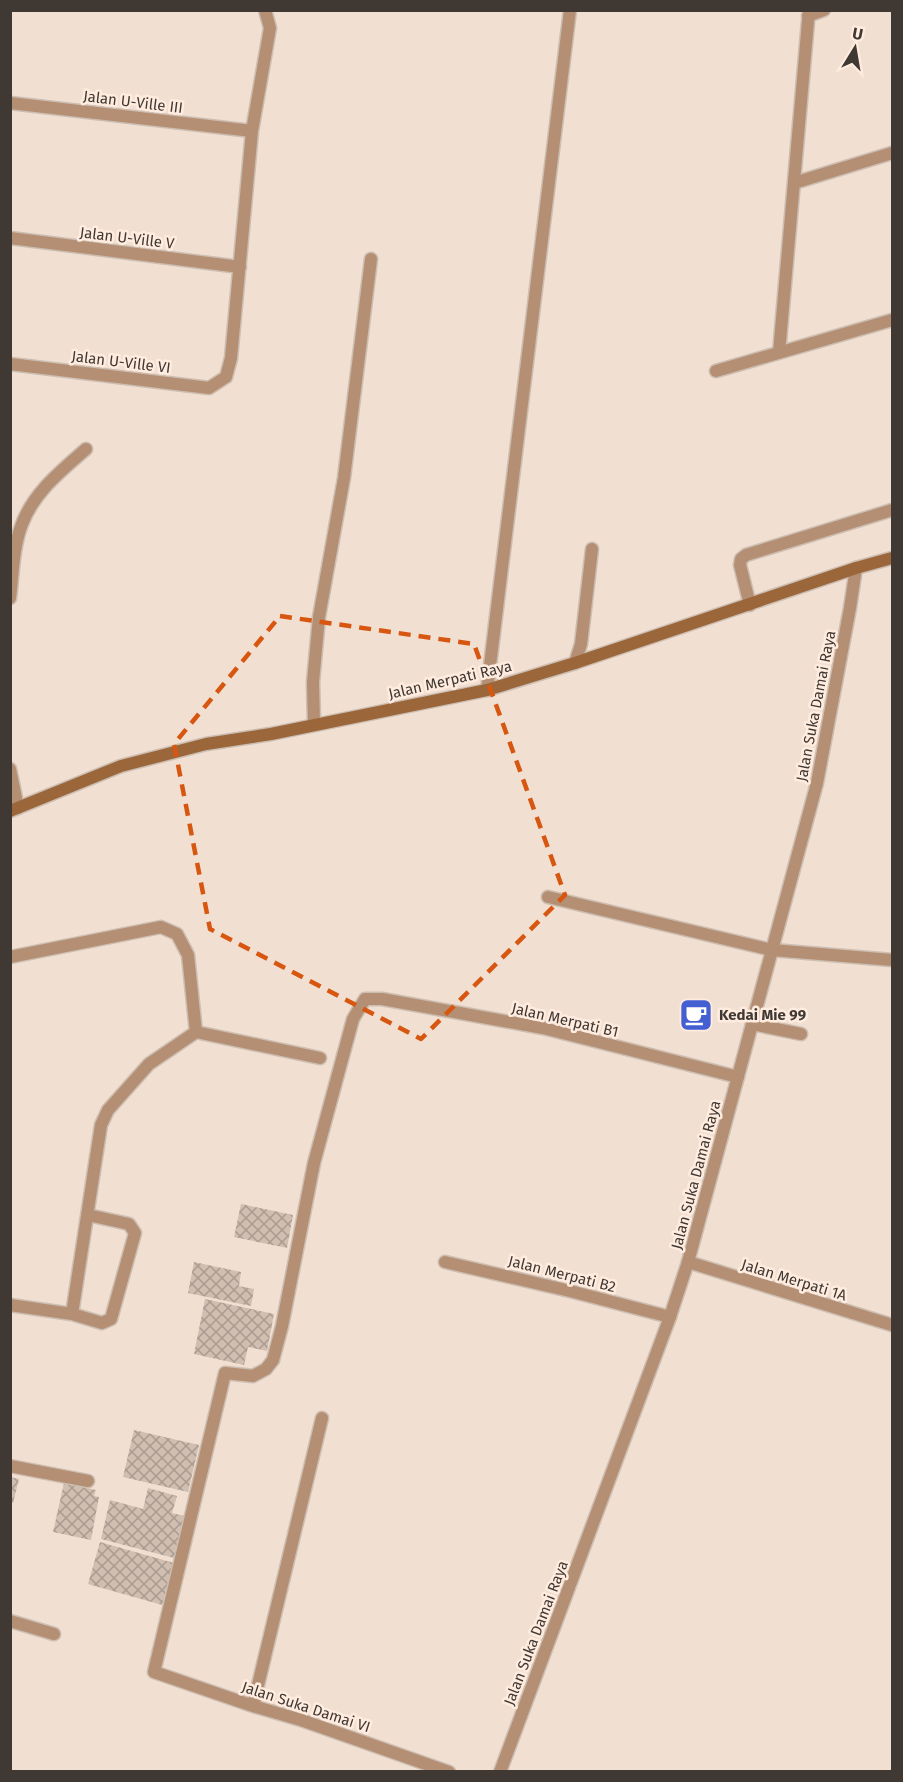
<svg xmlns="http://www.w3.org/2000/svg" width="903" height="1782" viewBox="0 0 903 1782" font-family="'Fira Sans',sans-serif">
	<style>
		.building { fill: url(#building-cross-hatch) }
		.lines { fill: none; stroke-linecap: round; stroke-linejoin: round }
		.service-casing { stroke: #cdbeb2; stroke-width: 15 }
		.minor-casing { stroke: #cdbeb2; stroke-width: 15 }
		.tertiary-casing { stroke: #cdbeb2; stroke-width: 15 }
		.secondary-casing { stroke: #cdbeb2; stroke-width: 15 }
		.service { stroke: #b48f73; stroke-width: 12 }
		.minor { stroke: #b48f73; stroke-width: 12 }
		.tertiary { stroke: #b48f73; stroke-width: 12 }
		.secondary { stroke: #9b663a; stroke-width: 12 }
		.marked { fill: none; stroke: #d75610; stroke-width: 4.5; stroke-dasharray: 12 8; stroke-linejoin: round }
		.labels { text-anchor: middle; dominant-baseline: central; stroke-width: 5; stroke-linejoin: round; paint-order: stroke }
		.street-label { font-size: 15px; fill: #3f3833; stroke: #ffecdf }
		.poi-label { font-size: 15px; font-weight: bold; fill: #3f3833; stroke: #ffecdf; text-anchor: start }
	</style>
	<defs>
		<pattern id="building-cross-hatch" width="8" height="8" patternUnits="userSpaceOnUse" patternTransform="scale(1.5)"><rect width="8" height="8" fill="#d0beb1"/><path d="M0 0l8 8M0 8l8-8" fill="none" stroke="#aa9b91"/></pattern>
	</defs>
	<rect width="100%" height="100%" fill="#f1dfd2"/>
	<path class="building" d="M241,1204L293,1215L287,1248L234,1237Z
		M194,1262L241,1272L239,1286L254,1289L251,1306L188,1293Z
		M205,1299L274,1314L267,1351L248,1347L244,1365L194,1354Z
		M134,1430L199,1445L188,1492L123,1477Z
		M10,1477L19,1479L13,1503L10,1502Z
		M64,1483L96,1490L94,1496L99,1497L91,1540L53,1532Z
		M148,1488L177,1496L172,1513L185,1516L174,1558L101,1539L110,1500L143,1509Z
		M100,1542L174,1563L162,1605L88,1584Z"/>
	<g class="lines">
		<g class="service-casing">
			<path id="service" d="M10,598C13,574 13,547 22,524C34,492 61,471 86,449
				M750,605L740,565L741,559L746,555L892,510
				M575,663L581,644L592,549
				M314,724L313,682L319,617L344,478L371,259
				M10,769L18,808
				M752,1024L801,1034"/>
		</g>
		<g class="minor-casing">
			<path id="minor" d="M808,16L824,10
				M10,103L252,131
				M794,183L892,153
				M10,238L240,267
				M779,353L809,10
				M10,364L209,388L226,377L231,358L252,131L270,28L265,10
				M716,371L892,320
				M487,690L570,10
				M548,897L772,950L892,960
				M10,957L161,927L177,934L188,955L196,1032
				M445,1262L570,1291L670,1317
				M688,1262L892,1325
				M10,1305L72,1314L102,1323L111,1319L135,1233L129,1224L88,1215
				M72,1314L101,1125L108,1110L149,1064L196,1032L320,1058
				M10,1466L88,1481
				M10,1621L54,1634
				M253,1706L322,1418
				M449,1772L301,1720L253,1706L154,1672L225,1373L253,1376L266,1369L273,1360L282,1326L314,1163L353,1019L365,999H382L543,1028L738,1077"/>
		</g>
		<g class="tertiary-casing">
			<path id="tertiary" d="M500,1772L670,1317L688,1262L817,783L850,608L856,568"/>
		</g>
		<g class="secondary-casing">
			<path id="secondary" d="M10,811L121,766L206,744L271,734L487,690L575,663L856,568L892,558"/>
		</g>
		<use href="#service" class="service"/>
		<use href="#minor" class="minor"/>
		<use href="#tertiary" class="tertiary"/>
		<use href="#secondary" class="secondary"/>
	</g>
	<path class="marked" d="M280,616L474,644L565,895L421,1039L210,929L174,744Z"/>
	<defs>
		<g id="cafe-square" transform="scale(1.725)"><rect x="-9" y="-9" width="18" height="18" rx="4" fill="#445fd2" stroke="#ffecdf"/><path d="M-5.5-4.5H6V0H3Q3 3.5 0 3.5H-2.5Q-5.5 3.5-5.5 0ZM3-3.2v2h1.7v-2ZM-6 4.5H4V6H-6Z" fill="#fff"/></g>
	</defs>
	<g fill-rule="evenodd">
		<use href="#cafe-square" x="696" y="1015"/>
	</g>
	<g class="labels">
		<g class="street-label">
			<text transform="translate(133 102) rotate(7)">Jalan U-Ville III</text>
			<text transform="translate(127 238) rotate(7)">Jalan U-Ville V</text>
			<text transform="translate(121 362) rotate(7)">Jalan U-Ville VI</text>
			<text transform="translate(450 680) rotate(-13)">Jalan Merpati Raya</text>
			<text transform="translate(816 706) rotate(-79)">Jalan Suka Damai Raya</text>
			<text transform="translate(565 1020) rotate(13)">Jalan Merpati B1</text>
			<text transform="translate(696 1175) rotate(-75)">Jalan Suka Damai Raya</text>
			<text transform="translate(562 1274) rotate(14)">Jalan Merpati B2</text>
			<text transform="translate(794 1280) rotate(17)">Jalan Merpati 1A</text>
			<text transform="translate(536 1633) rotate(-69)">Jalan Suka Damai Raya</text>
			<text transform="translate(306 1707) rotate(18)">Jalan Suka Damai VI</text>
		</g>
		<g class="poi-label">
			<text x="719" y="1015">Kedai Mie 99</text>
		</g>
	</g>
	<rect width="903" height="1782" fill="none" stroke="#3f3833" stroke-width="24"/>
	<g transform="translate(855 48) rotate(11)" stroke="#ffecdf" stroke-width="4.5" paint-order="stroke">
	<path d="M0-4.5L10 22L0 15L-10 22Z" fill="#3f3833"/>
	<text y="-9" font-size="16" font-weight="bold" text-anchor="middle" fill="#3f3833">U</text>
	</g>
</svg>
